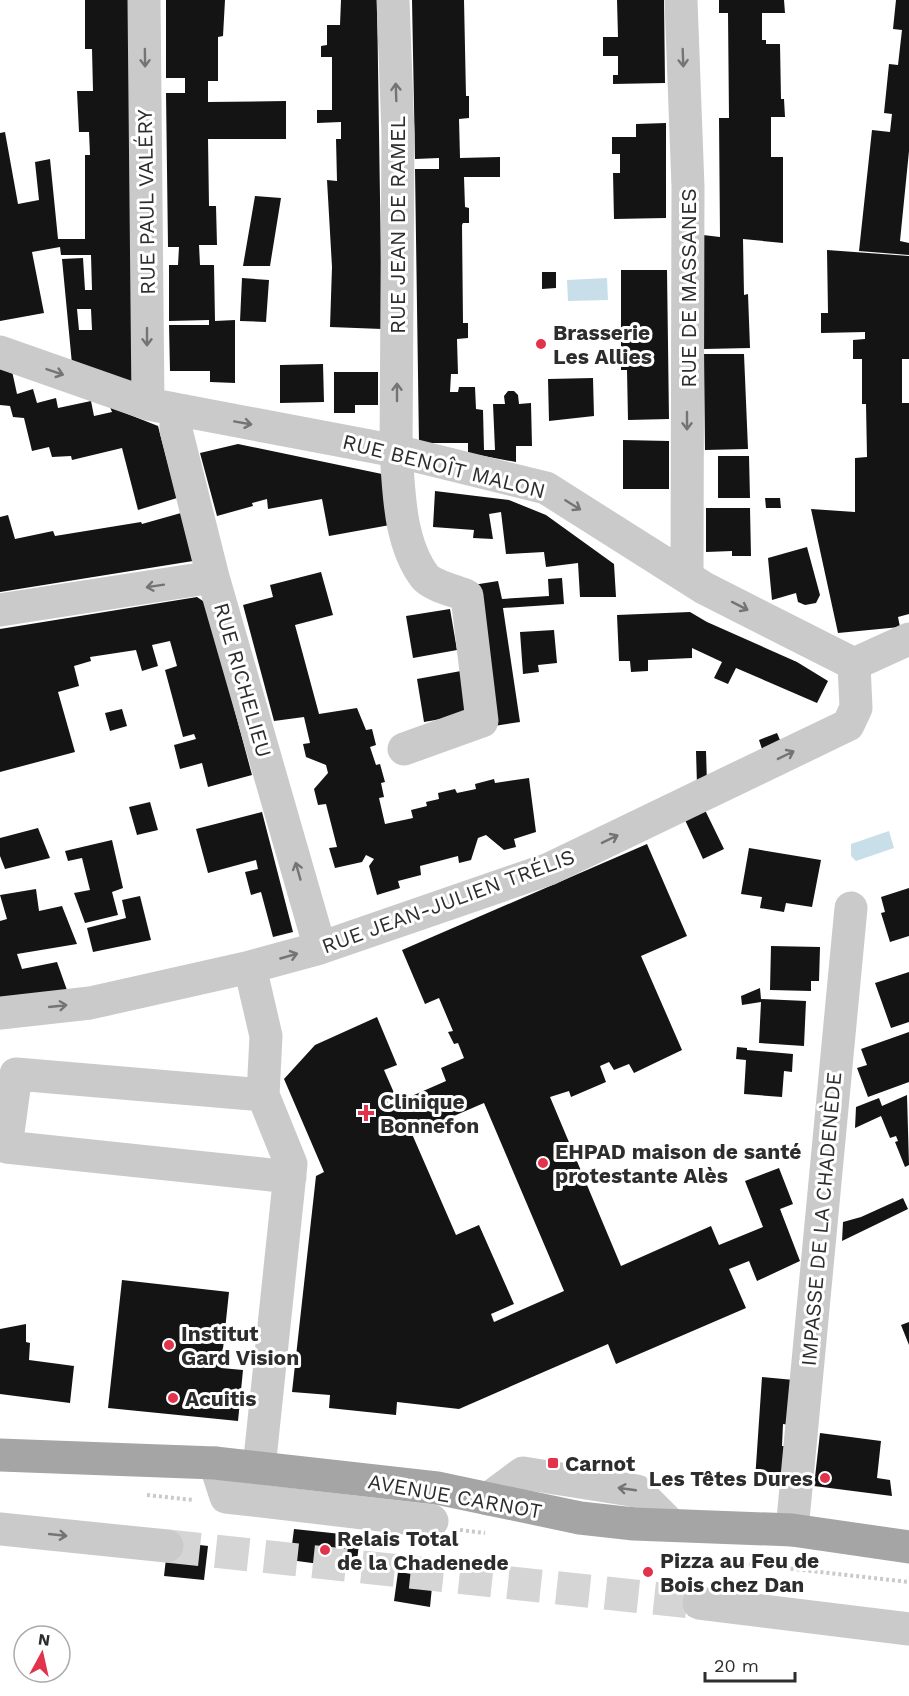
<svg xmlns="http://www.w3.org/2000/svg" width="909" height="1696" viewBox="0 0 909 1696" font-family="'Work Sans',sans-serif">
	<style>
		.water { fill: #c8dfea }
		.building { fill: #141414; fill-rule: evenodd }
		.lines { fill: none; stroke-linecap: round; stroke-linejoin: round }
		.minor-tunnel { stroke: #d5d5d5; stroke-width: 33; stroke-dasharray: 33 16; stroke-linecap: butt }
		.path { stroke: #cacaca; stroke-width: 4; stroke-dasharray: 3 3; stroke-linecap: butt }
		.minor { stroke: #cacaca; stroke-width: 33 }
		.major { stroke: #a5a5a5; stroke-width: 33 }
		.oneway { stroke: #747474 }
		.poi-dot { fill: #e1334c; stroke: #fff; stroke-width: 2 }
		.labels { text-anchor: middle; dominant-baseline: central; stroke-width: 6; stroke-linejoin: round; paint-order: stroke }
		.street-label { font-size: 21px; fill: #2d2d2d; stroke: #fff }
		.poi-label { font-size: 21px; font-weight: bold; fill: #2d2d2d; stroke: #fff; text-anchor: start }
	</style>
	<rect width="100%" height="100%" fill="#fff"/>
	<path class="water" d="M607,278L608,300L568,301L567,280Z
		M889,831L894,848L856,861L851,856V844Z"/>
	<path class="building" d="M85,0H129L133,382L72,364L62,259L83,258L85,290H92L91,255H61L60,247L32,252L44,313L0,321V133L5,132L18,204L39,200L35,162L50,159L58,239H85V155H90L89,132H79L77,91H93L92,49H85ZM77,309H91L92,330H79Z
		M166,0H225L223,36L218,37V81H208V102L286,101V139H208L209,206H216L217,245H199L200,265H214L215,321L235,320V383L210,382V371H170L169,325H209V320L169,321V265H178L179,247H168L166,93H185V78H166Z
		M341,0H377L382,329L330,327L332,267L327,180L337,181L336,139H341V122L317,123V110H332V57H321V46L327,45V25H340Z
		M412,0H464L466,96H469V118L459,119L460,158L500,157V177H464L465,207L469,208V223H463L462,225L463,323H468V338L457,339L458,374H451L450,392H458L459,387H475L476,409L483,410L484,450H495L493,404H505L504,396L508,391H514L518,395L519,404L531,403L532,446H516V462L468,453V443H419L415,169H439V158L415,159Z
		M617,0H664L665,83L613,84V75H618V56H603V37H618Z
		M719,0H784L785,13H762V40H766V44H780L781,99H784L785,117H771V157H783V243L743,239L744,295L748,294L750,348L704,349L703,235L720,237L719,118H729L728,13H719Z
		M896,0H909V151L900,241L909,243V255L859,251L872,130L890,132L892,114L884,113L889,64L898,65L902,30L893,29Z
		M666,123V218L614,219L613,173H620V154H612V137H636V124Z
		M255,196L281,198L270,266H243Z
		M827,250L909,256V359H902V403H909V614L898,617L900,627L838,633L811,509L855,512V458L867,457L866,404H862V359H853V340L865,339V332L821,333V313H828Z
		M621,270H667L669,419L628,420L627,370H621Z
		M542,272H556V288L542,289Z
		M242,278L269,280L266,322L240,321Z
		M704,354H744L748,449L705,450Z
		M323,364L324,402L280,403V365Z
		M0,369L12,371L17,394L33,389L37,403L56,398L58,408L91,401L94,416L112,412L110,407L158,426L177,498L138,510L122,448L72,460L71,456L52,457L49,447L32,451L24,418L13,417L10,406L0,405Z
		M334,372H378V405H355V413H334Z
		M593,378L594,416L549,421L548,379Z
		M623,440L669,441V489H623Z
		M238,444L382,474L390,525L329,536L322,499L268,509L267,499L252,503L253,506L217,516L200,453Z
		M718,456H749L750,498H718Z
		M435,491L509,500L546,515L614,564L616,597H580L578,563L546,567L544,552L506,554L501,512L489,514L493,539L473,538L474,530L433,527Z
		M765,498H780L781,508H766Z
		M706,508H750L751,556H732V551L706,552Z
		M181,513L193,561L0,592V517L8,515L15,539L53,531L55,536L141,522L142,524Z
		M807,547L820,595L816,603L805,605L798,602L796,593L772,600L768,558Z
		M321,572L333,615L295,625L319,714L357,708L366,730L372,729L376,745L370,747L376,765L380,764L385,782L381,783L384,797L379,798L385,824L413,818L411,810L427,806L426,802L439,799L438,793L455,789L457,793L476,789L475,784L494,779L495,783L529,778L536,832L514,839L516,847L504,850L486,835L478,838L471,860L459,863L458,856L420,866L421,875L398,881L400,888L377,895L369,866L374,859L366,855L362,862L335,868L329,848L337,847L326,804L318,805L314,789L328,773L326,765L306,757L303,744L310,743L304,717L274,721L243,605L273,597L270,585Z
		M562,578L564,604L503,608L520,722L494,726L473,585L498,581L502,599L549,596L548,579Z
		M197,597L206,603L252,775L208,787L202,763L180,769L174,745L196,739L194,734L183,737L165,670L177,666L170,641L152,645L158,666L142,671L136,650L90,657L91,661L74,666L79,686L58,692L75,752L0,772V629Z
		M450,609L457,650L413,658L406,616Z
		M690,612L707,622L797,662L828,681L817,703L736,668L728,684L714,678L722,662L692,648V658L648,660V671L631,672L630,661H619L617,615Z
		M554,630L557,663L538,665L539,672L523,674L520,632Z
		M461,671L469,714L424,722L417,679Z
		M122,709L127,726L110,731L105,713Z
		M777,733L780,740L764,755L759,740Z
		M696,751H706L707,784L697,785Z
		M150,802L158,830L137,835L129,807Z
		M705,810L724,849L703,859L685,820Z
		M262,812L293,932L273,937L261,892L251,895L245,872L258,869L256,860L208,873L196,829Z
		M38,828L50,858L5,869L0,856V838Z
		M112,840L123,888L112,892L118,915L85,923L74,893L90,890L82,858L68,861L65,851Z
		M647,844L687,936L641,956L682,1050L634,1073L629,1064L614,1070L609,1062L600,1066L606,1082L571,1097L569,1091L550,1097L621,1266L711,1226L719,1245L763,1227L745,1181L779,1168L793,1204L780,1209L800,1261L757,1281L749,1261L729,1269L746,1308L616,1364L608,1344L459,1409L397,1402L396,1415L329,1408L330,1395L292,1392L316,1176L324,1172L284,1079L315,1045L377,1017L397,1065L384,1070L398,1102L446,1081L441,1068L464,1058L458,1043L454,1044L448,1032L453,1031L439,998L425,1004L402,950ZM484,1103L564,1291L494,1322L491,1314L514,1304L479,1225L456,1235L412,1134Z
		M749,848L821,860L812,907L786,903L784,912L760,908L762,897L741,894Z
		M909,888V936L890,942L881,913L885,912L881,897Z
		M36,889L39,911L62,906L77,944L17,954L22,969L57,962L68,993L0,1001V921L7,919L0,895Z
		M140,896L151,940L93,952L87,928L126,918L122,900Z
		M771,946L820,947L819,981H811V991L770,990Z
		M909,972V1022L891,1028L875,983Z
		M760,988L761,999L806,1001L804,1046L759,1043L761,1002L742,1005L741,996Z
		M909,1032V1082L868,1097L857,1068L867,1065L861,1049Z
		M737,1047L747,1048V1050L793,1054L792,1072L784,1071L782,1097L744,1094L746,1060L736,1059Z
		M907,1095L909,1165L905,1167L895,1142L898,1141L896,1136L890,1138L881,1116L855,1128L856,1107L879,1098L882,1106Z
		M903,1198L908,1209L842,1241L843,1222L861,1217Z
		M122,1280L229,1292L221,1368L243,1370L238,1421L108,1408Z
		M909,1322V1345L901,1325Z
		M26,1324V1342L30,1343L29,1360L74,1366L70,1403L0,1394V1329Z
		M762,1377L794,1380L790,1425L783,1424L782,1446H788L782,1483L755,1480Z
		M820,1433L881,1441L877,1478L890,1480L892,1496L814,1486Z
		M294,1529L360,1536L356,1569L290,1560Z
		M168,1541L208,1546L204,1580L164,1576Z
		M398,1572L433,1577L430,1607L394,1601Z"/>
	<g class="lines">
		<path class="minor-tunnel" d="M167,1546L699,1603"/>
		<path class="path" d="M147,1495L193,1500
			M460,1530L485,1533
			M731,1562L909,1582"/>
		<path class="minor" d="M144,0L148,404
			M393,0L398,134L396,451C399,491 399,543 425,577C433,586 456,591 467,596L482,721L404,749
			M681,0L688,187L687,577
			M0,352L148,404L396,451L546,488L704,588L854,664
			M176,410V430L213,577L320,948
			M0,610L213,577
			M854,664L909,639
			M250,967L266,1036L263,1095L291,1164L259,1468
			M0,1013L90,1003L250,967L320,948L549,869L848,725L856,708L854,664
			M263,1095L16,1074L6,1147L290,1177
			M215,1463L226,1497L432,1521
			M488,1499L523,1473L637,1491L671,1525
			M0,1529L167,1546
			M792,1530L851,908
			M699,1603L909,1629"/>
		<path class="major" d="M0,1455L215,1463L437,1488L580,1518L634,1524L792,1530L909,1547"/>
	</g>
	<defs><path id="oneway-shaft" d="M-6 0H5M1.5-3L5.5 0L1.5 3" fill="none" stroke-width="1.6" stroke-linecap="round" stroke-linejoin="round" transform="scale(1.5)"/></defs>
	<g class="oneway">
		<use href="#oneway-shaft" transform="translate(145 58) rotate(89)"/>
		<use href="#oneway-shaft" transform="translate(683 58) rotate(88)"/>
		<use href="#oneway-shaft" transform="translate(396 92) rotate(-92)"/>
		<use href="#oneway-shaft" transform="translate(147 337) rotate(90)"/>
		<use href="#oneway-shaft" transform="translate(55 372) rotate(19)"/>
		<use href="#oneway-shaft" transform="translate(397 392) rotate(-90)"/>
		<use href="#oneway-shaft" transform="translate(687 421) rotate(90)"/>
		<use href="#oneway-shaft" transform="translate(243 423) rotate(10)"/>
		<use href="#oneway-shaft" transform="translate(573 505) rotate(32)"/>
		<use href="#oneway-shaft" transform="translate(155 586) rotate(171)"/>
		<use href="#oneway-shaft" transform="translate(740 606) rotate(27)"/>
		<use href="#oneway-shaft" transform="translate(786 755) rotate(-26)"/>
		<use href="#oneway-shaft" transform="translate(610 839) rotate(-26)"/>
		<use href="#oneway-shaft" transform="translate(298 871) rotate(-106)"/>
		<use href="#oneway-shaft" transform="translate(289 956) rotate(-16)"/>
		<use href="#oneway-shaft" transform="translate(58 1006) rotate(-6)"/>
		<use href="#oneway-shaft" transform="translate(627 1489) rotate(-172)"/>
		<use href="#oneway-shaft" transform="translate(58 1535) rotate(6)"/>
	</g>
	<g class="poi-dot">
		<circle cx="541" cy="344" r="6"/>
		<path d="M363 1104h6v6h6v6h-6v6h-6v-6h-6v-6h6z"/>
		<circle cx="543" cy="1163" r="6"/>
		<circle cx="169" cy="1345" r="6"/>
		<circle cx="173" cy="1398" r="6"/>
		<rect x="547" y="1457" width="12" height="12" rx="3"/>
		<circle cx="825" cy="1478" r="6"/>
		<circle cx="325" cy="1550" r="6"/>
		<circle cx="648" cy="1572" r="6"/>
	</g>
	<g class="labels">
		<g class="street-label">
			<text transform="translate(146 202) rotate(-91)">RUE PAUL VALÉRY</text>
			<text transform="translate(397 225) rotate(-90)">RUE JEAN DE RAMEL</text>
			<text transform="translate(688 288) rotate(-90)">RUE DE MASSANES</text>
			<text transform="translate(444 466) rotate(14)">RUE BENOÎT MALON</text>
			<text transform="translate(243 680) rotate(74)">RUE RICHELIEU</text>
			<text transform="translate(448 901) rotate(-20)">RUE JEAN-JULIEN TRÉLIS</text>
			<text transform="translate(821 1219) rotate(-85)">IMPASSE DE LA CHADENÈDE</text>
			<text transform="translate(455 1496) rotate(10)">AVENUE CARNOT</text>
		</g>
		<g class="poi-label">
			<text x="553" y="332">Brasserie<tspan x="553" dy="24">Les Allies</tspan></text>
			<text x="380" y="1101">Clinique<tspan x="380" dy="24">Bonnefon</tspan></text>
			<text x="555" y="1151">EHPAD maison de santé<tspan x="555" dy="24">protestante Alès</tspan></text>
			<text x="181" y="1333">Institut<tspan x="181" dy="24">Gard Vision</tspan></text>
			<text x="185" y="1398">Acuitis</text>
			<text x="565" y="1463">Carnot</text>
			<text x="813" y="1478" text-anchor="end">Les Têtes Dures</text>
			<text x="337" y="1538">Relais Total<tspan x="337" dy="24">de la Chadenede</tspan></text>
			<text x="660" y="1560">Pizza au Feu de<tspan x="660" dy="24">Bois chez Dan</tspan></text>
		</g>
	</g>
	<g transform="translate(42 1654) rotate(8)"><circle r="28" fill="#ffffff" stroke="#ababab" stroke-width="1.5"/>
	<path d="M0-4.5L10 22L0 15L-10 22Z" fill="#e1334c"/>
	<text y="-9" font-size="16" font-weight="bold" text-anchor="middle" fill="#2d2d2d">N</text>
	</g>
	<path d="M705 1672v9h90v-9" fill="none" stroke="#2d2d2d" stroke-width="3"/>
	<text x="714" y="1672" font-size="18" fill="#2d2d2d" stroke="#ffffff" stroke-width="4.5" paint-order="stroke">20 m</text>
</svg>
